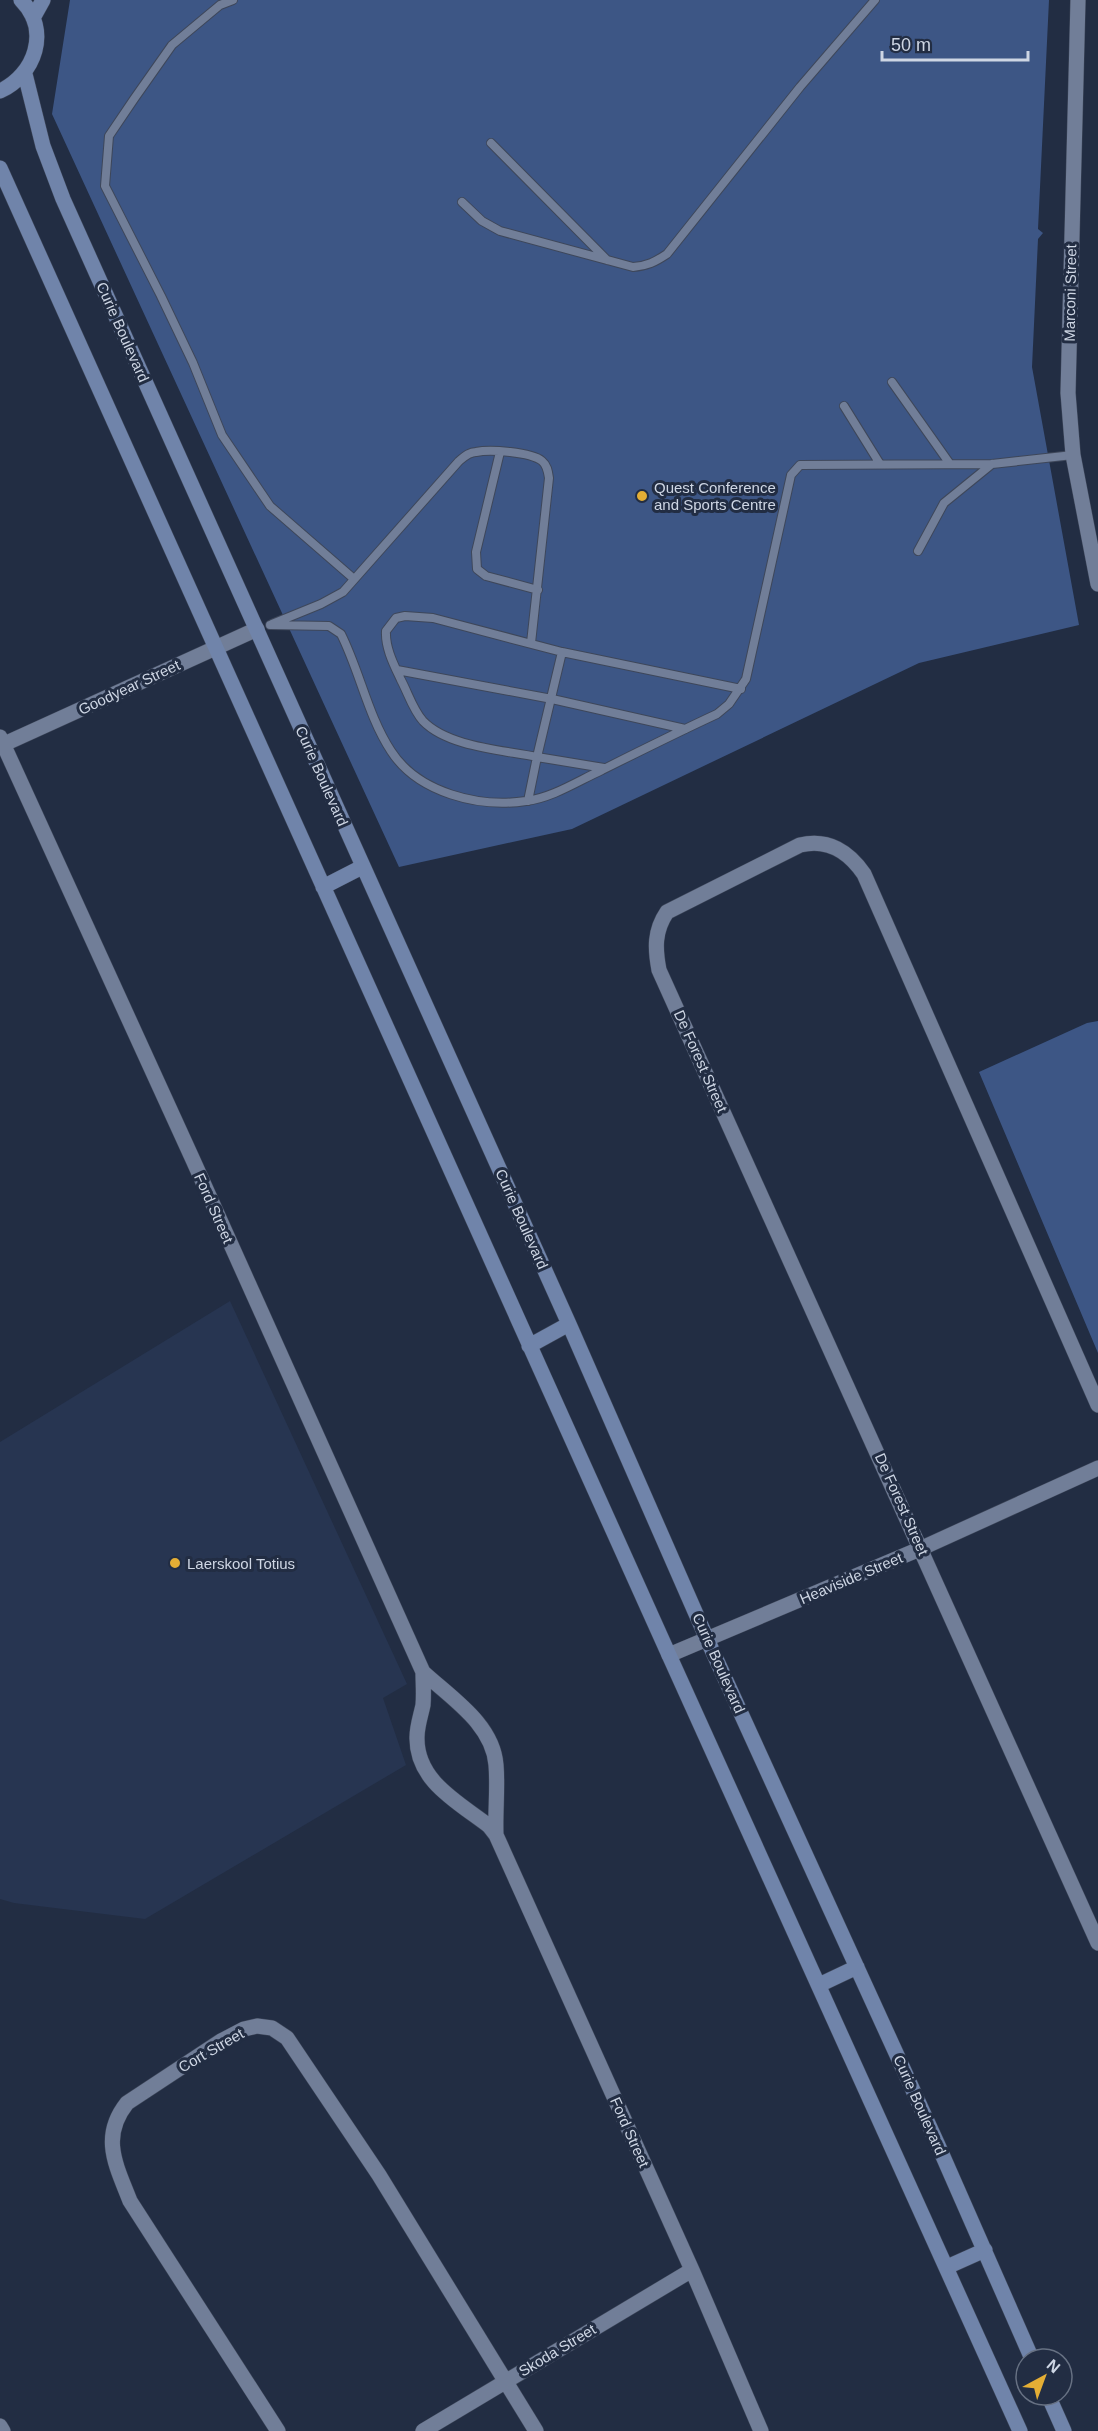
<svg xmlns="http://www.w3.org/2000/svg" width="1098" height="2431" viewBox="0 0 1098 2431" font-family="Arial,sans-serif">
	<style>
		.built { fill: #273551 }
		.green { fill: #3d5685 }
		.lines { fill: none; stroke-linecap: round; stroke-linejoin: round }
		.lane-casing { stroke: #3e475a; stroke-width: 10 }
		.street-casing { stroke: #3e475a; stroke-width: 16 }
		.secondary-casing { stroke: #3e475a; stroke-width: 16 }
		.lane { stroke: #717e98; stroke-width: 8 }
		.street { stroke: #717e98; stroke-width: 15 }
		.secondary { stroke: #7084aa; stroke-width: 15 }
		.poi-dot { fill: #e4ae35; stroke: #222d43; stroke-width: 2 }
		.labels { text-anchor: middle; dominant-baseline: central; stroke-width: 6; stroke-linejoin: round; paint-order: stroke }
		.street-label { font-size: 15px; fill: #ced6e4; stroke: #222d43 }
		.poi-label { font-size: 15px; fill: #ced6e4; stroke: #222d43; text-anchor: start }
	</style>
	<rect width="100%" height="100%" fill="#222d43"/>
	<path class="built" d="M230,1301L407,1684L383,1698L406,1765L145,1919L14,1903L0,1899V1442Z"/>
	<path class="green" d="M70,0H1049L1038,229L1043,233L1038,239L1032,367L1079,625L919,663L572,829L399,867L52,114Z
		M1098,1021V1353L979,1072L1087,1023Z"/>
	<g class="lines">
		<g class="lane-casing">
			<path id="lane" d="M233,0L220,5L172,45L134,99L109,136L105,186L161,296L193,363L222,435L270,506L354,579
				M491,143L607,260
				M462,202L482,221L500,231L633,267C647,266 655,262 667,254L800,87L875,0
				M892,382L950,464
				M844,406L880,464
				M500,452L476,552L477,569L486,576L538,590
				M918,551L944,503L992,464
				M272,624L321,604L343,592L459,461C464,457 469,452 476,452C490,449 531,452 542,461C547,465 548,471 549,478L531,643
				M270,625L329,626L341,634C360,672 368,716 391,751C418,793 479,808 526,801C552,798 578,781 602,770C640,751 678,732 717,714L729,704L746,679L791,475L800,465L992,464L1073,455
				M562,652L537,757C503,750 448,747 423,721C413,710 408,693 401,680C394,665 385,648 386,631L396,618L405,616L433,618L562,652L741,689
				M397,670L552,699L685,729
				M528,801L537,757L604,768"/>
		</g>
		<g class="street-casing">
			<path id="street" d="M1078,0L1068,393L1073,455L1098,584
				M0,737L193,1160L423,1672C423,1683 424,1694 423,1705C421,1715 417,1726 417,1737C416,1781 458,1802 489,1826L496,1835L692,2270L761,2431
				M0,746L257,629
				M1098,1405L864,874C849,852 828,838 800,845L667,912C654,931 655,949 659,970L1098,1943
				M669,1655L922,1548L1098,1468
				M423,1672C451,1698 493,1724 496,1765C498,1788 495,1812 496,1835
				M0,2426L3,2431
				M278,2431L130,2201C116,2165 100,2137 127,2103L221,2041L244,2029L257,2026L272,2028L287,2038L379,2175L536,2431
				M423,2431L692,2270"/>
		</g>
		<g class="secondary-casing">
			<path id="secondary" d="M33,18L43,0
				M25,74L43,146L63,199L569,1324L707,1639L938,2145L1032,2359
				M0,91C35,75 51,30 21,0
				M0,168L669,1655L1020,2431
				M323,887L362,867
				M529,1346L569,1324
				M819,1985L857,1967
				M947,2267L985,2250
				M1048,2395L1064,2431"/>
		</g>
		<use href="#lane" class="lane"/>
		<use href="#street" class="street"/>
		<use href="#secondary" class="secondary"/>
	</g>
	<g class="poi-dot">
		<circle cx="642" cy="496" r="6"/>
		<circle cx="175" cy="1563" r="6"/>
	</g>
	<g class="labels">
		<g class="street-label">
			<text transform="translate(1070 293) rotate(-89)">Marconi Street</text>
			<text transform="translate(123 332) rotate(66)">Curie Boulevard</text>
			<text transform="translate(129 687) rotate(-25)">Goodyear Street</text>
			<text transform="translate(322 776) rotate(66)">Curie Boulevard</text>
			<text transform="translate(701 1061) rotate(66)">De Forest Street</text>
			<text transform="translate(214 1208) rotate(66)">Ford Street</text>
			<text transform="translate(522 1219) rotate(66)">Curie Boulevard</text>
			<text transform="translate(902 1504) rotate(66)">De Forest Street</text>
			<text transform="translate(851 1578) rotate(-23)">Heaviside Street</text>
			<text transform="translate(719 1663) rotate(66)">Curie Boulevard</text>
			<text transform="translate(211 2050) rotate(-30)">Cort Street</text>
			<text transform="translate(920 2105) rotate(66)">Curie Boulevard</text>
			<text transform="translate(630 2132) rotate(66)">Ford Street</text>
			<text transform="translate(557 2350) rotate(-31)">Skoda Street</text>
		</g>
		<g class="poi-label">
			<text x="654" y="487">Quest Conference<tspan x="654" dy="17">and Sports Centre</tspan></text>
			<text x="187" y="1563">Laerskool Totius</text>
		</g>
	</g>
	<g transform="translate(1044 2377) rotate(41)"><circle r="28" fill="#222d43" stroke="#677183" stroke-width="1.5"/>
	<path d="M0-4.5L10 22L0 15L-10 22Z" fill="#e4ae35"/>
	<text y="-9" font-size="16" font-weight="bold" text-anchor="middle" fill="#ced6e4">N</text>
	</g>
	<path d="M882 51v9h146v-9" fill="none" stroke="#ced6e4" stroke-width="3"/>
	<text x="891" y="51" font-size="18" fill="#ced6e4" stroke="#222d43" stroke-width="4.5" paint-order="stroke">50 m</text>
</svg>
